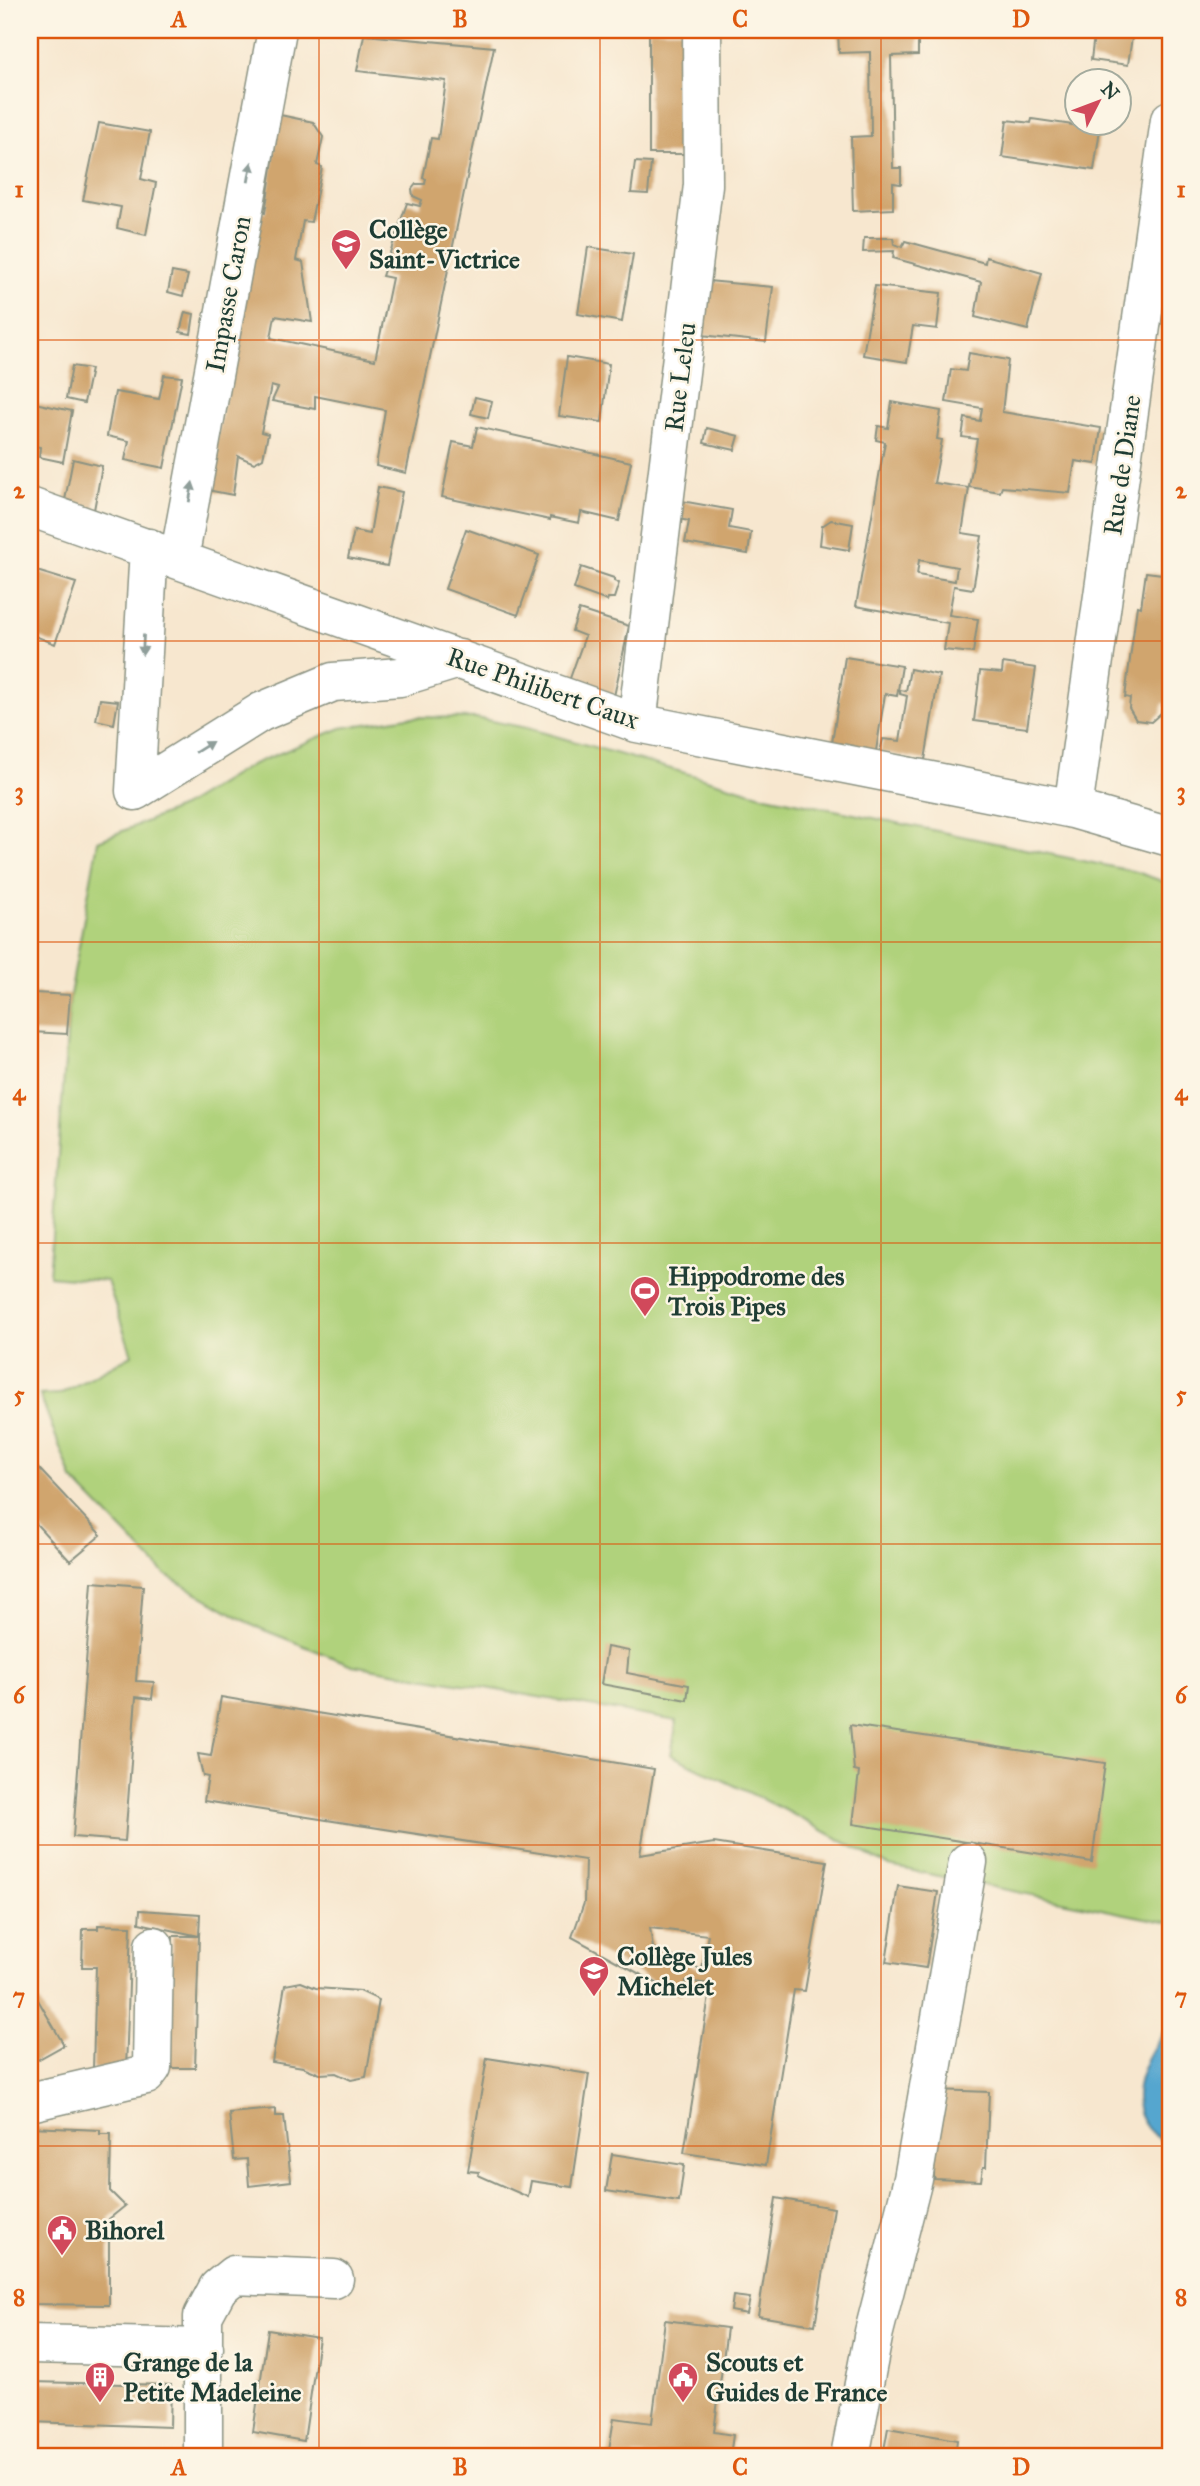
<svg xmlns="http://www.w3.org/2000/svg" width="1200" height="2486" viewBox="0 0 1200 2486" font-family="'IM FELL Great Primer',serif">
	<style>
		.green { fill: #b0d27b; stroke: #688858; stroke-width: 2 }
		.water { fill: #54a6cf; stroke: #3a7282; stroke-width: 2 }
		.building { fill: #d0a56e; fill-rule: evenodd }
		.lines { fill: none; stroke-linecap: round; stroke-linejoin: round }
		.minor-casing { stroke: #8b9282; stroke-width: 41 }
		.minor { stroke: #fff; stroke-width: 38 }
		.oneway { fill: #8f9e9a }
		.grid { fill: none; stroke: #de580e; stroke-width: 2; stroke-opacity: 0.55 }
		.labels { text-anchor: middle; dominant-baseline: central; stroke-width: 5; stroke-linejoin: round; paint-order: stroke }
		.poi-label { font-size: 26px; font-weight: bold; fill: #1f3d34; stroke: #fcf5e5; text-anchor: start }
		.street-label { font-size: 26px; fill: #1f3d34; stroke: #fcf5e5 }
		.neatline { fill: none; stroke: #de580e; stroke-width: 2.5 }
		.grid-label { font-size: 23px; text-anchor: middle; font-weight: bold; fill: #de580e }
	</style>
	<rect width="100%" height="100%" fill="#fcf5e5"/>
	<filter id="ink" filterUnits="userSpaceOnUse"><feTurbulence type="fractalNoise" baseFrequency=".0143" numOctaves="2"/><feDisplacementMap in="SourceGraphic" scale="14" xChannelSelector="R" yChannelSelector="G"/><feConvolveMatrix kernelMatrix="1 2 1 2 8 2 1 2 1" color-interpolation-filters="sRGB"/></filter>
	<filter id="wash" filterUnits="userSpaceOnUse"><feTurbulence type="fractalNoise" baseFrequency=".00686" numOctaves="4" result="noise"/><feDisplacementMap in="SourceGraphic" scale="28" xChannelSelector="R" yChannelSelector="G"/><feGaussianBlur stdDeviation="1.57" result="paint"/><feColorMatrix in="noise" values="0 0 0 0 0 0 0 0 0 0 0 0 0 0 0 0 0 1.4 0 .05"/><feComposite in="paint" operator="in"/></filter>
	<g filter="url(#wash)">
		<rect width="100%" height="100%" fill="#f7e7cf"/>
		<path class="green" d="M408,717L476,718L527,728L766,796L1137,872L1170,884V1923L889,1866L785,1810L671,1755L677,1721L352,1665L254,1626L166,1575L72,1479L40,1395L60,1394L132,1355L107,1281L49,1276L70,995L98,841L182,807L251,765L341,728Z"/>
		<path class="water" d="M1170,2024V2145C1113,2118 1141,2060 1170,2024Z"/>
		<g id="blocks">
			<path class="building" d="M649,30H687V154H649Z
				M838,30L918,33V55L891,56L893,168H901V184L893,183V209L853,211L851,137L871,136L870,52L839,53Z
				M1063,30H1133L1128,65L1091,60L1094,35Z
				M364,35L494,47L406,473L376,466L385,410L315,396V409L272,401L278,388L271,386L261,432L268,434L263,458L254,463L238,456L233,495L207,490L261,212L265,213L280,115L313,122L323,137L317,165L322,167L311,222L303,221L296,260L303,262L312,322L275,316L271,338L375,360L392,278L382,276L407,203L420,206L422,200L413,196L412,189L416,184H425L426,179L423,178L431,138L438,139L446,81L357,71Z
				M1032,119L1100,129L1094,170L1002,157L1007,120L1031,123Z
				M99,123L150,132L141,179L156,183L146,235L117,228L121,207L83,200Z
				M635,162L651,163L648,194L631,193Z
				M864,238H893L894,244L902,247L905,241L985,263L986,257L1042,273L1028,330L975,317L981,282L893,258L894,251L863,252Z
				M588,247L633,254L622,322L578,314Z
				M172,272L188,275L183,296L168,292Z
				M708,281L773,287L766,342L702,335Z
				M875,286L941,293L937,329L913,326L907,362L863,355Z
				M185,312L194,314L191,334L180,332Z
				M969,353L1008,360L1002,412L1101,428L1096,464L1075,461L1070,493L1002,487L1000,492L969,487L977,439L962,437L965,418L980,421L982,408L946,402L951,369L966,371Z
				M567,357L609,364L602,422L559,416Z
				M72,366L91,369L84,403L66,399Z
				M164,375L182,377L164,468L125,460L129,441L107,436L115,392L159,399Z
				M475,397L492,401L488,418L471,414Z
				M30,402L72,411L63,462L39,457L40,447L30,445Z
				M892,402L941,411L937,439L942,440L934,483L969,488L962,533L982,536L973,589L954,586L949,615L978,619L973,653L944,650L948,623L856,606L885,442L876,440L878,426L888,428ZM919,560L957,567L955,581L917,575Z
				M477,427L631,462L619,521L581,512L579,523L550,517V520L442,497L453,442L473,446Z
				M707,428L739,436L735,450L704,443Z
				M73,459L102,466L94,510L65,500Z
				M378,487L402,492L387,566L348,558L354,531L370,534Z
				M676,500L732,510L729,528L751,532L748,554L685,543L689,521L674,518Z
				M831,520L853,524L849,550L820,545L822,526Z
				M466,529L539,555L518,615L445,589Z
				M581,567L614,578V581L619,583L614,598H608L607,601L574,589Z
				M30,569L76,583L55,644L30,634Z
				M1146,572L1170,575V691L1168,704L1163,703L1161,713L1151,722L1136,720L1129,708L1130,698L1125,697L1137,606L1141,607Z
				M579,610L629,626L613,701L568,684L585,636L572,631Z
				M845,657L902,666L897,696L885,694L876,751L832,743Z
				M1003,663L1036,668L1027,728L974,721L980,671L1002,673Z
				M910,669L939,675L925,760L880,752L883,739L900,741L907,696L900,694V690L906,691Z
				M100,699L118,701L114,724L96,720Z
				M34,993L70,995L67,1034L32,1032Z
				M30,1459L101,1535L70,1561L30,1517Z
				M92,1582L143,1586L136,1681L154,1682L152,1699L136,1697L125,1841L73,1837Z
				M607,1647L629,1651L627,1673L689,1685L687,1700L601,1684Z
				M221,1697L654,1769L640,1855L714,1843L827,1861L805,1991L794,1990L766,2165L684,2153L711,1984L686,1981L680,1996L572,1937L584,1903L585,1860L204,1801L208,1777L203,1776L198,1754L211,1756ZM650,1928L708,1935L702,1970L653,1948Z
				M850,1725L1105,1763L1092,1862L853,1824L859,1772L854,1771Z
				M898,1886L938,1892L926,1968L886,1962Z
				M140,1910L200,1914L199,1936L139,1923Z
				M98,1925L131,1926L126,2070L93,2069L96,1967H82L83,1929H98Z
				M173,1936H199L195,2068H168Z
				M301,1982L316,1988L360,1991L379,2000L366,2077L351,2080L336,2073L320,2074L303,2067L272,2062L285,1985Z
				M30,1986L64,2045L30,2064Z
				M487,2058L589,2074L572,2187L531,2181L528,2197L478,2175L479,2172L468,2171Z
				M936,2090L989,2092L986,2167H983L981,2181L934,2179Z
				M276,2109V2116H284L291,2181L249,2186L247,2159L234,2160L229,2113Z
				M30,2127L100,2130V2134H111L110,2191L125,2206L109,2219V2305L33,2304L30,2300Z
				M612,2154L684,2165L679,2202L606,2191Z
				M776,2198L834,2208L815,2325L758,2316Z
				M733,2296L750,2298L747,2314L731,2311Z
				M665,2320L727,2328L714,2432L733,2435L730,2456H608L614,2418L652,2423Z
				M268,2330L319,2338L304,2441L253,2432Z
				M30,2382L171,2385L170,2427L30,2422Z
				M888,2428L957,2440L955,2456H883Z"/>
		</g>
	</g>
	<g filter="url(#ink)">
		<use href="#blocks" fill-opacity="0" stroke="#8b9282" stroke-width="2"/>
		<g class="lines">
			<g class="minor-casing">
				<path id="minor" d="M30,507L637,723L1073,809L1170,837
					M149,548L135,791L261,712L333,682L400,677L459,659
					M179,559L277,30
					M637,723L703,185L702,30
					M1073,809L1170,120
					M30,2102L146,2075L152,2067L154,1946
					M30,2344L204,2348
					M203,2456V2316L218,2288L234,2275L334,2279
					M850,2456L874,2332L913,2179L968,1862"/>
			</g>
			<use href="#minor" class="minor"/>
		</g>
		<defs><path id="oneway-solid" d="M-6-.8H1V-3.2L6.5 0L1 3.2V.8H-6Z" transform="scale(1.75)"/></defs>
		<g class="oneway">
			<use href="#oneway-solid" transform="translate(250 172) rotate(-80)"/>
			<use href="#oneway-solid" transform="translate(191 492) rotate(-80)"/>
			<use href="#oneway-solid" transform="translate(143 645) rotate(93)"/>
			<use href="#oneway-solid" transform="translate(204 747) rotate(-32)"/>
		</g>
	</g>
	<path class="grid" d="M319,30V2456M600,30V2456M881,30V2456M30,340H1170M30,641H1170M30,942H1170M30,1243H1170M30,1544H1170M30,1845H1170M30,2146H1170"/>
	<defs>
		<g id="school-pin" transform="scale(1.575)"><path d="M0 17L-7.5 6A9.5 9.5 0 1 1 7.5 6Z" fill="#d1495b" stroke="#fcf5e5"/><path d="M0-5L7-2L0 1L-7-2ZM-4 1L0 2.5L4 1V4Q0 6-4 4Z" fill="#fff"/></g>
		<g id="stadium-pin" transform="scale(1.575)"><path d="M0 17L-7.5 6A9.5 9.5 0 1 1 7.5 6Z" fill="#d1495b" stroke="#fcf5e5"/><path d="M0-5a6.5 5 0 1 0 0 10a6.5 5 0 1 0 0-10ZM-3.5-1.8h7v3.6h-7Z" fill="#fff"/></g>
		<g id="civic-pin" transform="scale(1.575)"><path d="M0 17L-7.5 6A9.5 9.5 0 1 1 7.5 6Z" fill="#d1495b" stroke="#fcf5e5"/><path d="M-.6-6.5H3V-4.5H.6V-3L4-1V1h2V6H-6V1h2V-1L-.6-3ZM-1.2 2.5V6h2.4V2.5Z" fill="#fff"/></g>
		<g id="building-pin" transform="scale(1.575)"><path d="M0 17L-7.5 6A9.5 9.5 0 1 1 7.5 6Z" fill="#d1495b" stroke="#fcf5e5"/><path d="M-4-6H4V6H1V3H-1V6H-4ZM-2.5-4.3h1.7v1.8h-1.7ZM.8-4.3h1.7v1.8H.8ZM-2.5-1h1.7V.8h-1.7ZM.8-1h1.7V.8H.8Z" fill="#fff"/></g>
	</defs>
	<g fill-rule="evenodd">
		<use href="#school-pin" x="346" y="244"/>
		<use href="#stadium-pin" x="645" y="1291"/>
		<use href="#school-pin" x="594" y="1971"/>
		<use href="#civic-pin" x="62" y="2230"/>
		<use href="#building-pin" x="100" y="2377"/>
		<use href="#civic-pin" x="683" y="2377"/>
	</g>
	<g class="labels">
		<g class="poi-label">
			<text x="369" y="229">Collège<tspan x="369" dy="30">Saint-Victrice</tspan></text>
			<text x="668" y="1276">Hippodrome des<tspan x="668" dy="30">Trois Pipes</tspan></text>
			<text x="617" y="1956">Collège Jules<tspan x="617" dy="30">Michelet</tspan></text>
			<text x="85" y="2230">Bihorel</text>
			<text x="123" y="2362">Grange de la<tspan x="123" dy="30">Petite Madeleine</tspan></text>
			<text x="706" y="2362">Scouts et<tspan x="706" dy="30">Guides de France</tspan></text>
		</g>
		<g class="street-label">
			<text transform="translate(228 294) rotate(-80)">Impasse Caron</text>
			<text transform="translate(680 377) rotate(-83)">Rue Leleu</text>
			<text transform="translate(1122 465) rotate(-82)">Rue de Diane</text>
			<text transform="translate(543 688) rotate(19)">Rue Philibert Caux</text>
		</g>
	</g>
	<rect width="1200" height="2486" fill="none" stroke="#fcf5e5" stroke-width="77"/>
	<g transform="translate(1098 102) rotate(48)"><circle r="33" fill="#fcf5e5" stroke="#a4ab9e" stroke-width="2"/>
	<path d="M0-5L12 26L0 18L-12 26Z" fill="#d1495b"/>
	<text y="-10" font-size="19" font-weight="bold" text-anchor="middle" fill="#1f3d34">N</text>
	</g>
	<rect x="38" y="38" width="1124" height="2410" class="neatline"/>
	<g class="grid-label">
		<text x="179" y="27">A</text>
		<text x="460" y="27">B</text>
		<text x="740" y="27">C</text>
		<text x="1021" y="27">D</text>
		<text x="19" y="197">1</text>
		<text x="1181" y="197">1</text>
		<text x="19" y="498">2</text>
		<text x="1181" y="498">2</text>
		<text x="19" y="799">3</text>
		<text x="1181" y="799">3</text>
		<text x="19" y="1100">4</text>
		<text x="1181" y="1100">4</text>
		<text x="19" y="1402">5</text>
		<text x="1181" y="1402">5</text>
		<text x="19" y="1703">6</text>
		<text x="1181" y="1703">6</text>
		<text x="19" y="2004">7</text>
		<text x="1181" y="2004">7</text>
		<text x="19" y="2305">8</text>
		<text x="1181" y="2305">8</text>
		<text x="179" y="2475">A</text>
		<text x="460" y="2475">B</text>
		<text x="740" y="2475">C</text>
		<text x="1021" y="2475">D</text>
	</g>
</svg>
